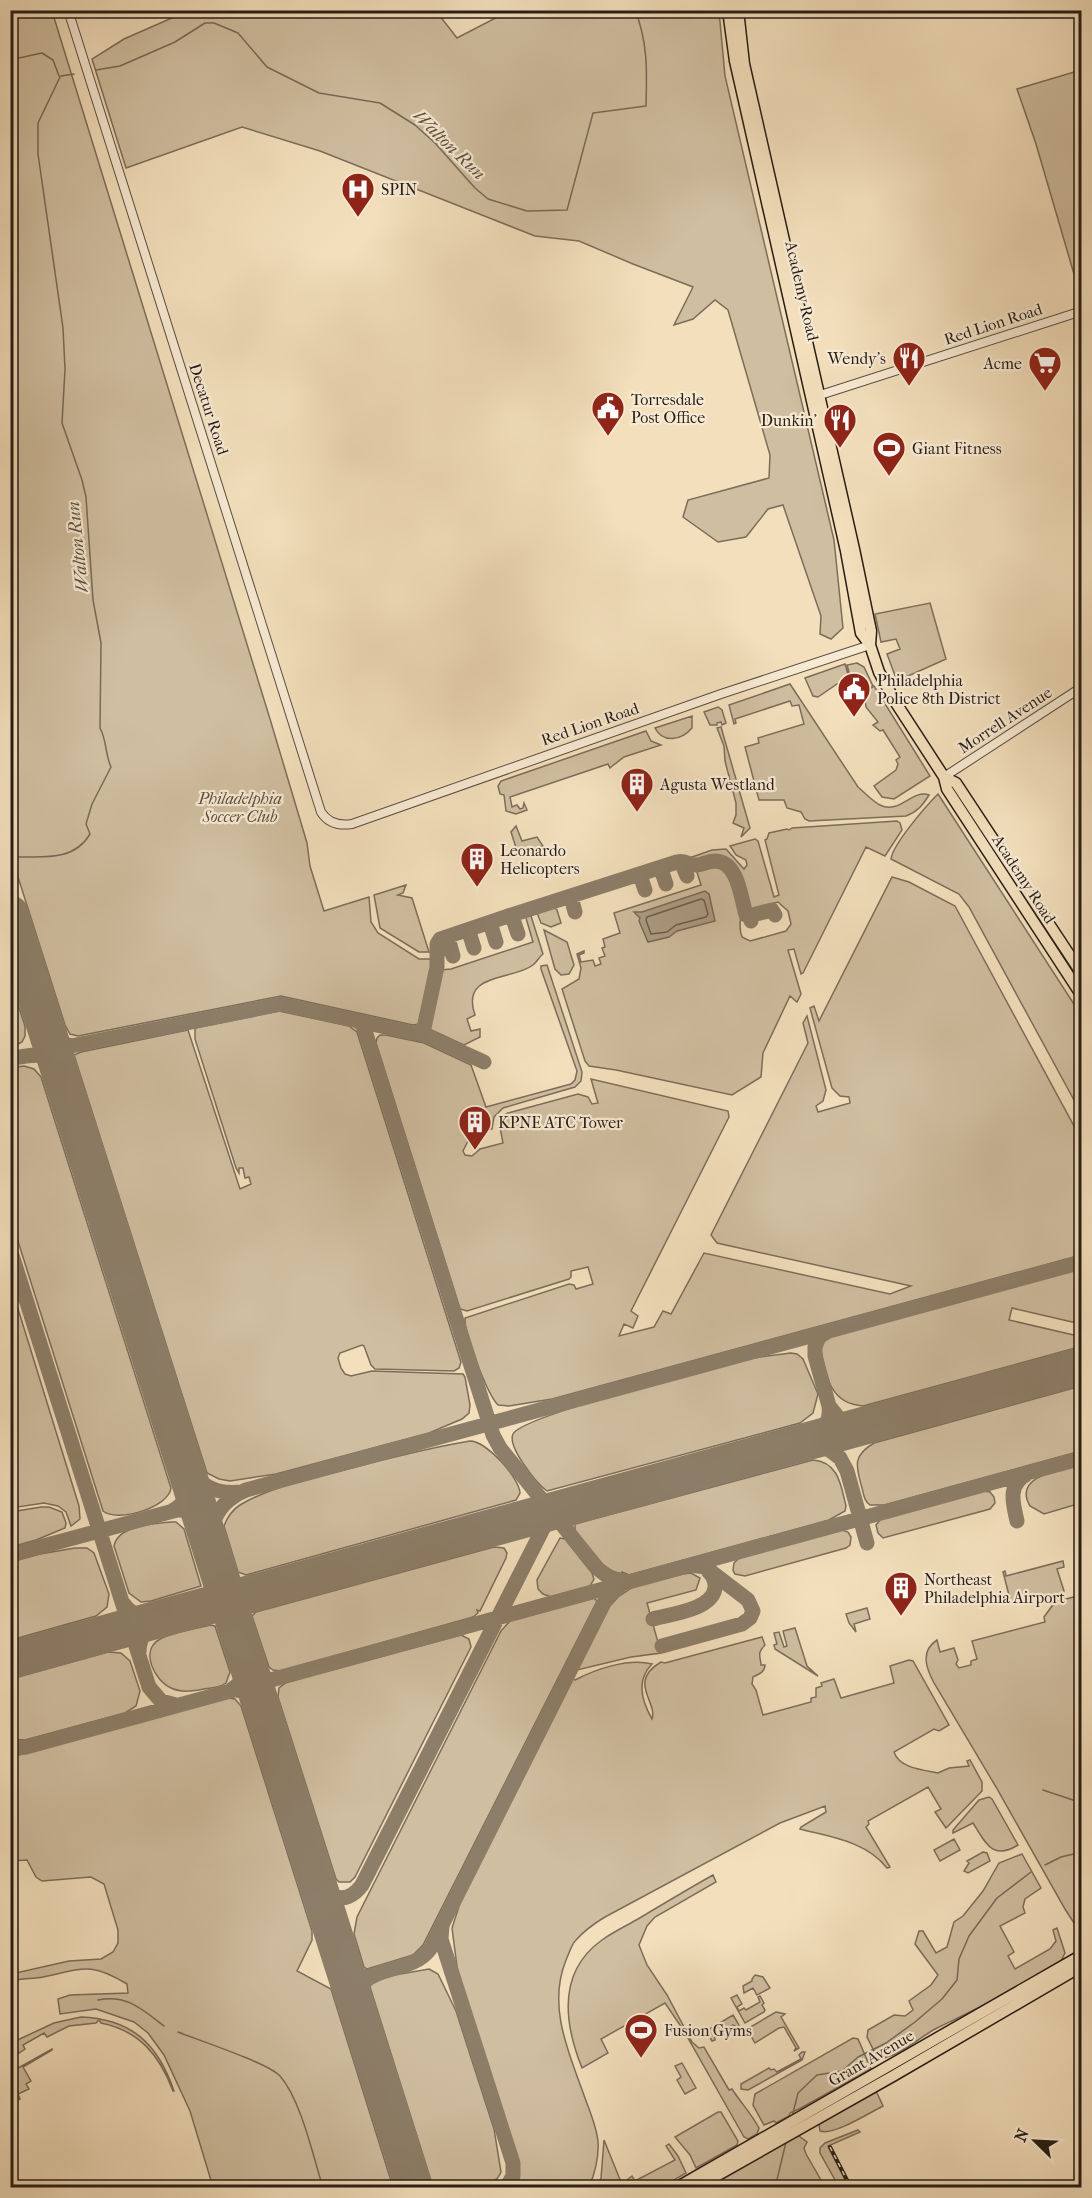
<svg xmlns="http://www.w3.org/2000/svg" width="1092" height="2198" viewBox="0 0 1092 2198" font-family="'IM FELL French Canon',serif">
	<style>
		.green { fill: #d0bea0; stroke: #7c6d5b; stroke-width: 1.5 }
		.water { fill: #ae9d84; stroke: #786958; stroke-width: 1.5 }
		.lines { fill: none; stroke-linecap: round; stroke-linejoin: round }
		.shore { stroke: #6a5c4d; stroke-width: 1.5 }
		.stream { stroke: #786958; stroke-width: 1.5 }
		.taxiway { stroke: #8d7e69; stroke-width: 15 }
		.runway { stroke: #8d7e69; stroke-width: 38 }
		.minor-casing { stroke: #5a4d40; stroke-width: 10 }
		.major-casing { stroke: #271c16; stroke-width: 13 }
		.minor { stroke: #f7ead3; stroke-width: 8 }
		.major { stroke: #f3dfbc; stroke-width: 10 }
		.rail-casing { stroke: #271c16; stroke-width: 4 }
		.rail { stroke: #f7ead3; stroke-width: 1.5; stroke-dasharray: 4.5; stroke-linecap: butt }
		.labels { text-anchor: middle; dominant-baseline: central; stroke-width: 4.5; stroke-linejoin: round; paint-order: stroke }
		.poi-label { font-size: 16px; fill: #271c16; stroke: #f7ead3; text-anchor: start }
		.street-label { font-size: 16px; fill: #271c16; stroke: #f7ead3 }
		.park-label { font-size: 16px; font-style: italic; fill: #5a4d3f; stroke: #f7ead3 }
		.water-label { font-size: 18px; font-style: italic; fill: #5d5042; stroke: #f7ead3 }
	</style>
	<rect width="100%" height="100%" fill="#f3dfbc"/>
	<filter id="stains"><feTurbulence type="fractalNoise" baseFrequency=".00333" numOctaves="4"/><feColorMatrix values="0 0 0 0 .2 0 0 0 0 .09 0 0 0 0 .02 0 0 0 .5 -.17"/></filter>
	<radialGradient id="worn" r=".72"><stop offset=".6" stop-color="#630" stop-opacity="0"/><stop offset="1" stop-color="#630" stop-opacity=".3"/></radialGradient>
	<path class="green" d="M190,10L436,11L457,38L509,11H719L725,76L834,540L843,628L831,639L820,634L821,616L783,505L768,509L746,537L718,542L683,517L688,500L769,478L770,455L728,310L715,300L693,319L674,325L693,287L633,264L579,241L535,236L320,151L242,127L126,168L92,59L124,39Z
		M10,11H52L270,719L307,843L310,866L324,911L369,897L371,922L378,933L419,959H432L433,967L422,1019L419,1024L413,1025L281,996L78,1036L70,1034L65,1025L11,855Z
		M1081,70H1082L1081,298L1036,144L1017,89Z
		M930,603L946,659L897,681L887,654L900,649L896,639L881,642L875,614Z
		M857,663L864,667L873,686L856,697L852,695L851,687L848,684L850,676L847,665Z
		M845,664L849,678L847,684H837L818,697L813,696L805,678Z
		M790,684L858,787C865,793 872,801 880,805C899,815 912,789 929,795C923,805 917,812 906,816L809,821L805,819L801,812L787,808L784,800H759L745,747L759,743L758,738L804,724L799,705L792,706L790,701L735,719L736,723L734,724L729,705Z
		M874,686L930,776L894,799L882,797L874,786L896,770L898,764L896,760L900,757L883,730L880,731L873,725L878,722L866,707L865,700L860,699L853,705L850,703Z
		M718,707L722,710L726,723L722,725L721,722L717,723V725H710L704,712Z
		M692,716V728C682,740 663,744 655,728Z
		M721,727L750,828L741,837L744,828L733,823L736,815V803L725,761L724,746L717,728Z
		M646,731L651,741L661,745L624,757L611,767L610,768L608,764L510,797L512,807L517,805L520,809L523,808L524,803L527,810L516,814L506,811L504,795L500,794L498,786L501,781Z
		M938,794L1081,1015V1113L969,907L959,894L891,859C893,844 926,806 938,794Z
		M897,821L900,823L902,830L885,856L866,847L803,973L801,974L794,949L788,950L801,994L797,1002L790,996L763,1053L761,1077L732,1095L616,1070L589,1066L585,1061L562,989L579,979L581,968L577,954L584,951V953L579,955L581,962L593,960L595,966L601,964L599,958L605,956L602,948L605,947L603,939L620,933L614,913L701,885L696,869C723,861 728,864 736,891C738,898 742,907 741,914C740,923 739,928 742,937L750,941L786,931L791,924L788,911L778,902L748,910C738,875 739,848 694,862L692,857L712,850L726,849L744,869L747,865L746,860L736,855L730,846L755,839L758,841L774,897L779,895L765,840L767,839L769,833L787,829L789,830L792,828Z
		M516,826L522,841L537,837L543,846L518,854L511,832Z
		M892,877L909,882L955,906L1081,1139V1255L552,1399L509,1406L498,1405C487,1394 464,1333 465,1318L569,1284L574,1285L576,1289L593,1284L588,1267L571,1271V1277L569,1279L467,1311L460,1309L376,1043L377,1038L380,1035H386L424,1043L471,1065L486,1107L571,1084L575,1080L577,1071L541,969V966L547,965L582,1072L581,1081L575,1087L503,1108L494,1117L492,1129L478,1133L479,1139L475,1142L478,1136L472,1133L463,1151L465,1155L472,1156L480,1149L503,1143L499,1122L502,1116L508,1113L578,1094L588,1097L592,1104L598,1103L591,1079L728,1111L729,1117L631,1311L638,1316L633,1328L624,1324L619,1336L654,1327L663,1311L671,1314L704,1253L890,1294L911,1286L717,1243L711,1235L808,1043L803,1023L807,1016L826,1090L823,1101L816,1106L818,1112L850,1103L849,1097L840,1096L832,1088L810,1008L814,1006L819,1021Z
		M406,885L403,893L398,895L412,898L429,952H419L380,928L374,895Z
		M552,906L557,910L561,923L551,927L541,923L537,913Z
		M527,914L531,916L543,954C539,957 537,962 533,965C512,981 460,972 475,1015L467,1019L471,1031L480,1029V1037L464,1045L427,1028L441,970L451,969L533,942L526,918Z
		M544,930L567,942L574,965L569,974L561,975L555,969Z
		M10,980L25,1026V1036L22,1042L11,1048Z
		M279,1011L349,1026L357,1032L461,1362L459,1368L454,1371L375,1369L371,1365L364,1346L362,1345L340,1353L338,1358L341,1368L345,1374L351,1376L372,1371L463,1374L465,1377L470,1405L469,1413L462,1419L429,1433L276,1474L230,1481L219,1479L207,1473L74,1055L81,1052L188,1030L240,1189L251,1184L249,1177L245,1178L243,1168H239V1173L236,1168L195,1039V1028Z
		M24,1066L34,1069L41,1077L171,1488C169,1507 118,1523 103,1511L11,1219V1068Z
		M1081,1268V1324L1012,1308L1009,1320L1078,1336L1081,1338V1345L1079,1347L863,1406C830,1404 826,1376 821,1350L822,1343L826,1338Z
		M10,1283L79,1506L80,1519L71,1526L66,1512L58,1506L44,1503L11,1508Z
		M791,1353L797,1354L803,1359L818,1394L813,1413L800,1423L547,1491C537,1484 507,1447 513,1434C521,1416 720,1366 749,1359C763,1356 777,1355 791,1353Z
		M1081,1386V1451L884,1505H870C864,1501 864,1495 862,1488C856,1466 852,1456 874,1443Z
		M470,1441C486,1441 519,1477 520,1493L516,1500L246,1575L238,1572L224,1526C227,1518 232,1510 240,1505C270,1487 307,1480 340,1471C383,1460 426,1448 470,1441Z
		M813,1460C839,1462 841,1486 846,1506L845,1511L829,1520L629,1575L622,1572L621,1574C601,1570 586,1546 575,1530V1524Z
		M1081,1465V1503L1044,1514L1030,1506C1012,1475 1062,1470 1081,1465Z
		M984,1491L990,1492L994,1497L995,1503L990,1509L883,1538L878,1533L876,1525L881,1519Z
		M41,1507H49L62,1512L66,1523L65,1528L36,1540L11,1547V1512Z
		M171,1522H176L184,1529L201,1586L151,1601L141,1602L129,1593L114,1546C118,1525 153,1524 171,1522Z
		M842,1530L848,1532L851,1537L850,1545L846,1548L745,1576L735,1574L733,1570L734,1563L739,1558Z
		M560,1538L565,1539L592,1573L594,1579L590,1586L551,1597L543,1594L538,1589L537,1580Z
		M494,1547L504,1548L507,1553L506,1558L480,1611L477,1610L478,1613L473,1617L281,1671L273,1670L269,1667L252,1616L256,1612Z
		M75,1548H87L94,1553L109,1594L107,1607L96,1616L11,1640V1562L40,1554Z
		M1063,1561L1064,1567L1057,1569L1064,1591L1063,1593L1040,1600L1038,1595L1011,1603L1003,1572L1005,1571L1006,1576Z
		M691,1573L700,1578L696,1590L647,1603L661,1653L631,1657L577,1670L609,1607L618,1597L633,1587L683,1574Z
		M1081,1595H1082L1081,1934L1065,1909L996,1787L934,1683C926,1668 920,1651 937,1640L940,1652L954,1648L958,1660L956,1664L959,1668L971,1665V1661L977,1659L972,1641L1045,1622L1044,1617L1055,1602Z
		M594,1598L597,1601L423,1945L413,1955L367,1969L364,1967L354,1934L357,1917L501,1631L510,1621Z
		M867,1608L870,1619L854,1624L856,1632L849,1623L846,1614Z
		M210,1625L215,1626L230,1672L226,1683C219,1688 212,1688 204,1689C193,1691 182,1693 171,1688C155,1681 139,1651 160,1639C172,1632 195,1629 210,1625Z
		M795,1628L807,1666L818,1676L775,1649L774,1645L777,1644L774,1633L779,1632L784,1647L787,1646L783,1631Z
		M461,1635L469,1639L471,1647L355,1877L350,1882H339L336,1879L278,1697L279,1688L287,1682Z
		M762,1637L765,1645C757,1653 760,1655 761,1665H765C765,1672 759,1674 753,1677L752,1684L756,1690L763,1715L811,1702V1698L816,1697V1688L822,1686L821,1683L834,1679L841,1698L894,1683L890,1666L909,1660L913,1661L949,1725L939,1731L934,1729L894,1752C899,1768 923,1770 938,1773L949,1768L969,1766L967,1761L970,1760L982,1782V1791L946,1828L935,1812L941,1809L928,1787L868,1821L869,1824L866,1827L890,1867L887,1868C866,1841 830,1837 800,1829L801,1827L826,1812L825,1806L780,1823L605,1917C595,1923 584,1931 576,1940C571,1945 569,1954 566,1960C547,2007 569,2053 585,2098C590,2112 597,2128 598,2142C599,2158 595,2173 589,2187H513L518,2177L517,2161L458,1974L452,1928L462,1897L572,1679L575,1680C596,1669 628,1658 652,1664C636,1680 641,1700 652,1719C658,1702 627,1682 661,1662L665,1663Z
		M108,1652L121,1653L130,1661L140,1691L136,1706L125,1713L25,1740L11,1739V1679Z
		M228,1698L235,1699L241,1706L312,1931V1940L297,1971L331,1989L393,2187H213L190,2111L164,2055L148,2033L134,2022L96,2009L60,2014L58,1999L70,1995L128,1993L127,1984C90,1961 82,1969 43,1977C32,1979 22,1978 11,1981V1974L69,1961L101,1959L113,1952L118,1943V1930L104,1884L91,1877L42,1881L36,1877L27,1860L11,1861V1757Z
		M989,1797L992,1799L1018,1845C992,1861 986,1843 973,1823L953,1833V1830L979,1800Z
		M954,1839L960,1850L940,1861L934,1850Z
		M983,1852L987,1853L990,1861L968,1873L964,1871L969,1863L967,1861Z
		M1022,1854L1041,1888L1025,1899L1023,1907L1025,1913L1000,1926L1014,1952L1008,1956L1015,1969L1050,1949L1056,1941L1053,1930L1057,1928L1065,1953L1061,1961C1022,1987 978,2008 935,2029C917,2039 899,2057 878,2059L867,2037L868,2030L894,2015L905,2016L913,2010L909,2001L931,1985L938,1975L915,1944L919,1931H923L936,1953L947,1947L954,1922L963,1916L983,1891L999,1863Z
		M713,1875L716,1882L655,1917L647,1926L639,1945L647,1965L667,1995L692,2042L699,2048L704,2047L729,2090L732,2089C741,2103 751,2113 759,2128L757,2134L748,2139L744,2137L684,2031L665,2003L601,2039L608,2053L582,2068C564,2023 557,1972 602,1940C613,1932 626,1926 638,1919C663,1904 688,1889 713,1875Z
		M429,1969L438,1974L456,2011L494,2129L501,2172C492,2195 453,2188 433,2187L370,1987L372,1982L389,1976Z
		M755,1975L763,1977L770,1988L757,1995L753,1988L744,1993L743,1986L752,1981V1979Z
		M737,1995L742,2004L737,2007L739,2011L744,2008L746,2010L760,2002L758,1997L760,1996L764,2003L762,2005L765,2010L764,2012L745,2023L731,1998Z
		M776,2012L785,2014L781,2017L799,2048L794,2051L796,2048L784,2027L779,2028L755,2043L747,2029Z
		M733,2015L739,2025L738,2028L733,2025L715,2036V2040L712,2041L706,2031Z
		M81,2017C132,2019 158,2044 174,2091H173C160,2056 140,2031 101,2023L99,2020L96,2023L69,2026L47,2037L44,2033L23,2045L25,2049L19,2053L11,2046V2043L54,2023Z
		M853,2038L858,2039L871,2069L801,2108L790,2113L789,2116L776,2123L774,2121L764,2125L753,2105L755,2094Z
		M52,2049V2050L23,2067L31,2081L26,2084L29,2089L18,2094L20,2099L11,2105V2072Z
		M802,2052H805L802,2060L748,2090L741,2089V2084L769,2068L771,2070L774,2069L777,2072L801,2059L799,2055Z
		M682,2063L696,2088L685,2094L677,2080L681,2077L675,2066Z
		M876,2091L883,2106C869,2113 833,2136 820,2131L819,2124Z
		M718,2112H721L738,2141L737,2145L696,2168L690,2155L675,2137Z
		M858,2130L860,2132L828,2146L849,2187H839L820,2153V2148L825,2143Z
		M799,2136L807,2142L804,2148L806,2154L825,2187L706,2188L793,2137Z
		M604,2140L623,2187H596L601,2178Z
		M669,2144L678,2156L686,2173L662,2187H630L627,2180L632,2176L635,2181L675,2160L666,2146Z"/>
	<path class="water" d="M705,891L709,894L715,921L677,931L669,937L648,942L639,921L640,918L634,912H642Z"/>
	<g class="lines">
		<path class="shore" d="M701,899L704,900L708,914L706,917L676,925L667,932L651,934L646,920L647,917Z"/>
		<path class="stream" d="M10,60L42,53L53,60L59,76
			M96,70L120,66L175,42L205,23H214L238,33L267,67L319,93L380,103L415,125L435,143L475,188L488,199L527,211L567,210L593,113L646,106C647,72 648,42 635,10
			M61,76L74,74
			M10,857C40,856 73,863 90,834L86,824L92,804L111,767C105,754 107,741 100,728L101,643L93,600L86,497L82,480L62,423L65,369L63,328L38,154V123L60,77
			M1043,1790L1082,1803
			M1045,1865L1061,1857L1082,1852
			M98,2000C127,1994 143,2010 164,2026
			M178,2032C198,2040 268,2063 280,2076C301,2100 313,2156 323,2188
			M792,2117L798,2093L817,2075L842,2071L858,2057L886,2043L915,2022L942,1999L957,1980L959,1959L969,1936L997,1898L1031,1872
			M775,2188L786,2142"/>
		<path class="taxiway" d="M677,862C685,860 689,865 696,865C702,865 708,861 715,861C738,861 741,898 746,915L750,917L751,921
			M656,869L662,872L666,884
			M635,876L641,878L645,890
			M566,898L572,901L575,912
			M508,916L677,862L682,864L687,876
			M748,916L772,910L775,915
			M486,924L491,926L496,942
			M464,931L469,932L474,948
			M437,955L443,944L447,943L450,945L453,956
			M356,1020L362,1024L366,1034L493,1435L500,1448L598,1569L610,1578L626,1581
			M48,1030L59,1042L71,1046L281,1004L427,1036L484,1062
			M412,1033L419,1032L424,1028L437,967V944L440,939L508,916L513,919L518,934
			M10,1059C39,1053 49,1050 62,1079
			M10,1249L149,1687L161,1701L176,1705
			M827,1332L819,1337L815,1347V1356L829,1406L841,1421L849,1425H865
			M1057,1373L1082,1368
			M812,1440C824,1431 831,1421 829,1406
			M790,1446L818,1445L831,1451L840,1458L847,1471L867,1543
			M185,1465C199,1485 216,1495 241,1492
			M172,1511C190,1501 190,1489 186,1470
			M516,1521L535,1519L555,1522
			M1017,1521C1013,1503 1007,1485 1027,1474
			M567,1530C561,1516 574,1508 585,1502
			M211,1546C209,1519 222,1500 246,1490L1082,1262
			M10,1555L177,1510C194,1509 200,1520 207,1533
			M123,1603C135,1620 150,1619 169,1616C152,1624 139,1632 139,1652
			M653,1619C671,1614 712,1610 715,1588C716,1581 713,1576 708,1571
			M662,1646L742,1624L750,1618L753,1611L748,1600L705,1567L691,1565
			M231,1690C251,1678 246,1662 241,1643
			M236,1690C251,1691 257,1700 263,1713
			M10,1749L26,1747L1082,1458
			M314,1873C324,1896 344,1909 362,1885L552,1511
			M442,1926L441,1939L513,2163V2176L506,2188
			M342,1960C350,1973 359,1979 374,1975
			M358,2011C351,1959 408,1979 430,1949L605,1601L610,1594L621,1586"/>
		<path class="runway" d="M10,914L414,2188
			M10,1660L1082,1366"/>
		<g class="minor-casing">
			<path id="minor" d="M68,10L321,812C328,823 339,826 352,824L721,694L870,645
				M814,397L1082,311
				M944,777L1082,687"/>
		</g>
		<g class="major-casing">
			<path id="major" d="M728,10L735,61L846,551L861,633L870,645L879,672L896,703L944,777L947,789L1082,996
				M738,10L744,64L854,549L871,631L870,645
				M944,777L956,783L1082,974
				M676,2188L1082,1955
				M695,2188L893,2076L1082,1966"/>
		</g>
		<use href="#minor" class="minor"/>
		<use href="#major" class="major"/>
		<g class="rail-casing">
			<path id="rail" d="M830,2147L851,2188"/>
		</g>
		<use href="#rail" class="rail"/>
	</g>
	<defs>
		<g id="hospital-pin" transform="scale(1.725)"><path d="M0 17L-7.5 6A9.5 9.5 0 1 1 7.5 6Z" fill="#8f2418" stroke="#f7ead3"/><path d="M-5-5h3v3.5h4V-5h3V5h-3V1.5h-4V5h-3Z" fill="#fff"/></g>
		<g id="restaurant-pin" transform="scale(1.725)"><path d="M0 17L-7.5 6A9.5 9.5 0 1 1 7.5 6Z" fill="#8f2418" stroke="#f7ead3"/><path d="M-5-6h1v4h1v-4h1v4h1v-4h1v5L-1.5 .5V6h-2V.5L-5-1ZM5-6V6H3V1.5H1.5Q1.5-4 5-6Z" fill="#fff"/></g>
		<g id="supermarket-pin" transform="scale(1.725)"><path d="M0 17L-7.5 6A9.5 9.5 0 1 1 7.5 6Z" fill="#8f2418" stroke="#f7ead3"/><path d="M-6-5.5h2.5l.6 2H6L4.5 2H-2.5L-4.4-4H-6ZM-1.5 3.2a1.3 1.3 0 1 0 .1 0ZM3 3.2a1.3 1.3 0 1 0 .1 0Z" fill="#fff"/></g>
		<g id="civic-pin" transform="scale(1.725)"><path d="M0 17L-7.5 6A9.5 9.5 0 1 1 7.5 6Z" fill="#8f2418" stroke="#f7ead3"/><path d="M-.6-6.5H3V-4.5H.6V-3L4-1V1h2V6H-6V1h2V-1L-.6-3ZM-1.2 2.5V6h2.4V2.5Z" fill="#fff"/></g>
		<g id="stadium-pin" transform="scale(1.725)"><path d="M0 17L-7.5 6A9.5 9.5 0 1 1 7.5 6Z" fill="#8f2418" stroke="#f7ead3"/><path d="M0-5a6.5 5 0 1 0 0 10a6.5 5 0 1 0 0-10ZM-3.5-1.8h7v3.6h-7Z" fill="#fff"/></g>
		<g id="building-pin" transform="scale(1.725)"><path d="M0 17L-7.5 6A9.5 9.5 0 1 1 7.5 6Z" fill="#8f2418" stroke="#f7ead3"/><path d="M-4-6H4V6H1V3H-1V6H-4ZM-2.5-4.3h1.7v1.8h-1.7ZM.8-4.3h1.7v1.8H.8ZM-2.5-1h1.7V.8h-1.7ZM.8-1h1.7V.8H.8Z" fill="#fff"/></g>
	</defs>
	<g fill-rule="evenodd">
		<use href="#hospital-pin" x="358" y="189"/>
		<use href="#restaurant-pin" x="909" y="358"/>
		<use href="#supermarket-pin" x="1045" y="363"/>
		<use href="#civic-pin" x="608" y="408"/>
		<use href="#restaurant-pin" x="840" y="420"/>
		<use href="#stadium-pin" x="889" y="448"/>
		<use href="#civic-pin" x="854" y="689"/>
		<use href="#building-pin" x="637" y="784"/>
		<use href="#building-pin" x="477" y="859"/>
		<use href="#building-pin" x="475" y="1122"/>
		<use href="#building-pin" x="901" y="1588"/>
		<use href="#stadium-pin" x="641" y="2030"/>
	</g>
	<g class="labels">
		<g class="poi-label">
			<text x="381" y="189">SPIN</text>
			<text x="886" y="358" text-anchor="end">Wendy's</text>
			<text x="1022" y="363" text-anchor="end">Acme</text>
			<text x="631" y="399">Torresdale<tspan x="631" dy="18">Post Office</tspan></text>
			<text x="817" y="420" text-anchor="end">Dunkin'</text>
			<text x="912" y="448">Giant Fitness</text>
			<text x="877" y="680">Philadelphia<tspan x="877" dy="18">Police 8th District</tspan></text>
			<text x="660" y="784">Agusta Westland</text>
			<text x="500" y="850">Leonardo<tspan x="500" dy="18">Helicopters</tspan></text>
			<text x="498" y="1122">KPNE ATC Tower</text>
			<text x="924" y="1579">Northeast<tspan x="924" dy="18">Philadelphia Airport</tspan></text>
			<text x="664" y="2030">Fusion Gyms</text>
		</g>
		<g class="street-label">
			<text transform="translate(802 291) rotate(77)">Academy Road</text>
			<text transform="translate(993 324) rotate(-18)">Red Lion Road</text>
			<text transform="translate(209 409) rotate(72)">Decatur Road</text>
			<text transform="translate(1005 720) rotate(-33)">Morrell Avenue</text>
			<text transform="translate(590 724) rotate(-19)">Red Lion Road</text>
			<text transform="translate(1024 879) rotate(57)">Academy Road</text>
			<text transform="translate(871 2058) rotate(-30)">Grant Avenue</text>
		</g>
		<g class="park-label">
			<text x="240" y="798">Philadelphia<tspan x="240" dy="18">Soccer Club</tspan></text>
		</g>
		<g class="water-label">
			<text transform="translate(449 145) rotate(44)">Walton Run</text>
			<text transform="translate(78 547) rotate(-96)">Walton Run</text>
		</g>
	</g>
	<rect width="1092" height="2198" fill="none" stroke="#f3dfbc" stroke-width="36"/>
	<rect x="12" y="12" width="1068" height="2174" fill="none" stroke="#271c16" stroke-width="3"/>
	<rect x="18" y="18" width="1056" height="2162" fill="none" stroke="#271c16" stroke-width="1.5"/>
	<g transform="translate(1035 2141) rotate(294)" stroke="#f7ead3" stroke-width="4.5" paint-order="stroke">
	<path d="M0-4.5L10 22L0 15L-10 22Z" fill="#271c16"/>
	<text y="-9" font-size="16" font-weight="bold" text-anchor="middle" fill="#271c16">N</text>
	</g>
	<rect width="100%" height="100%" filter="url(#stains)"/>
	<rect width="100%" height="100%" fill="url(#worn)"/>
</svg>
